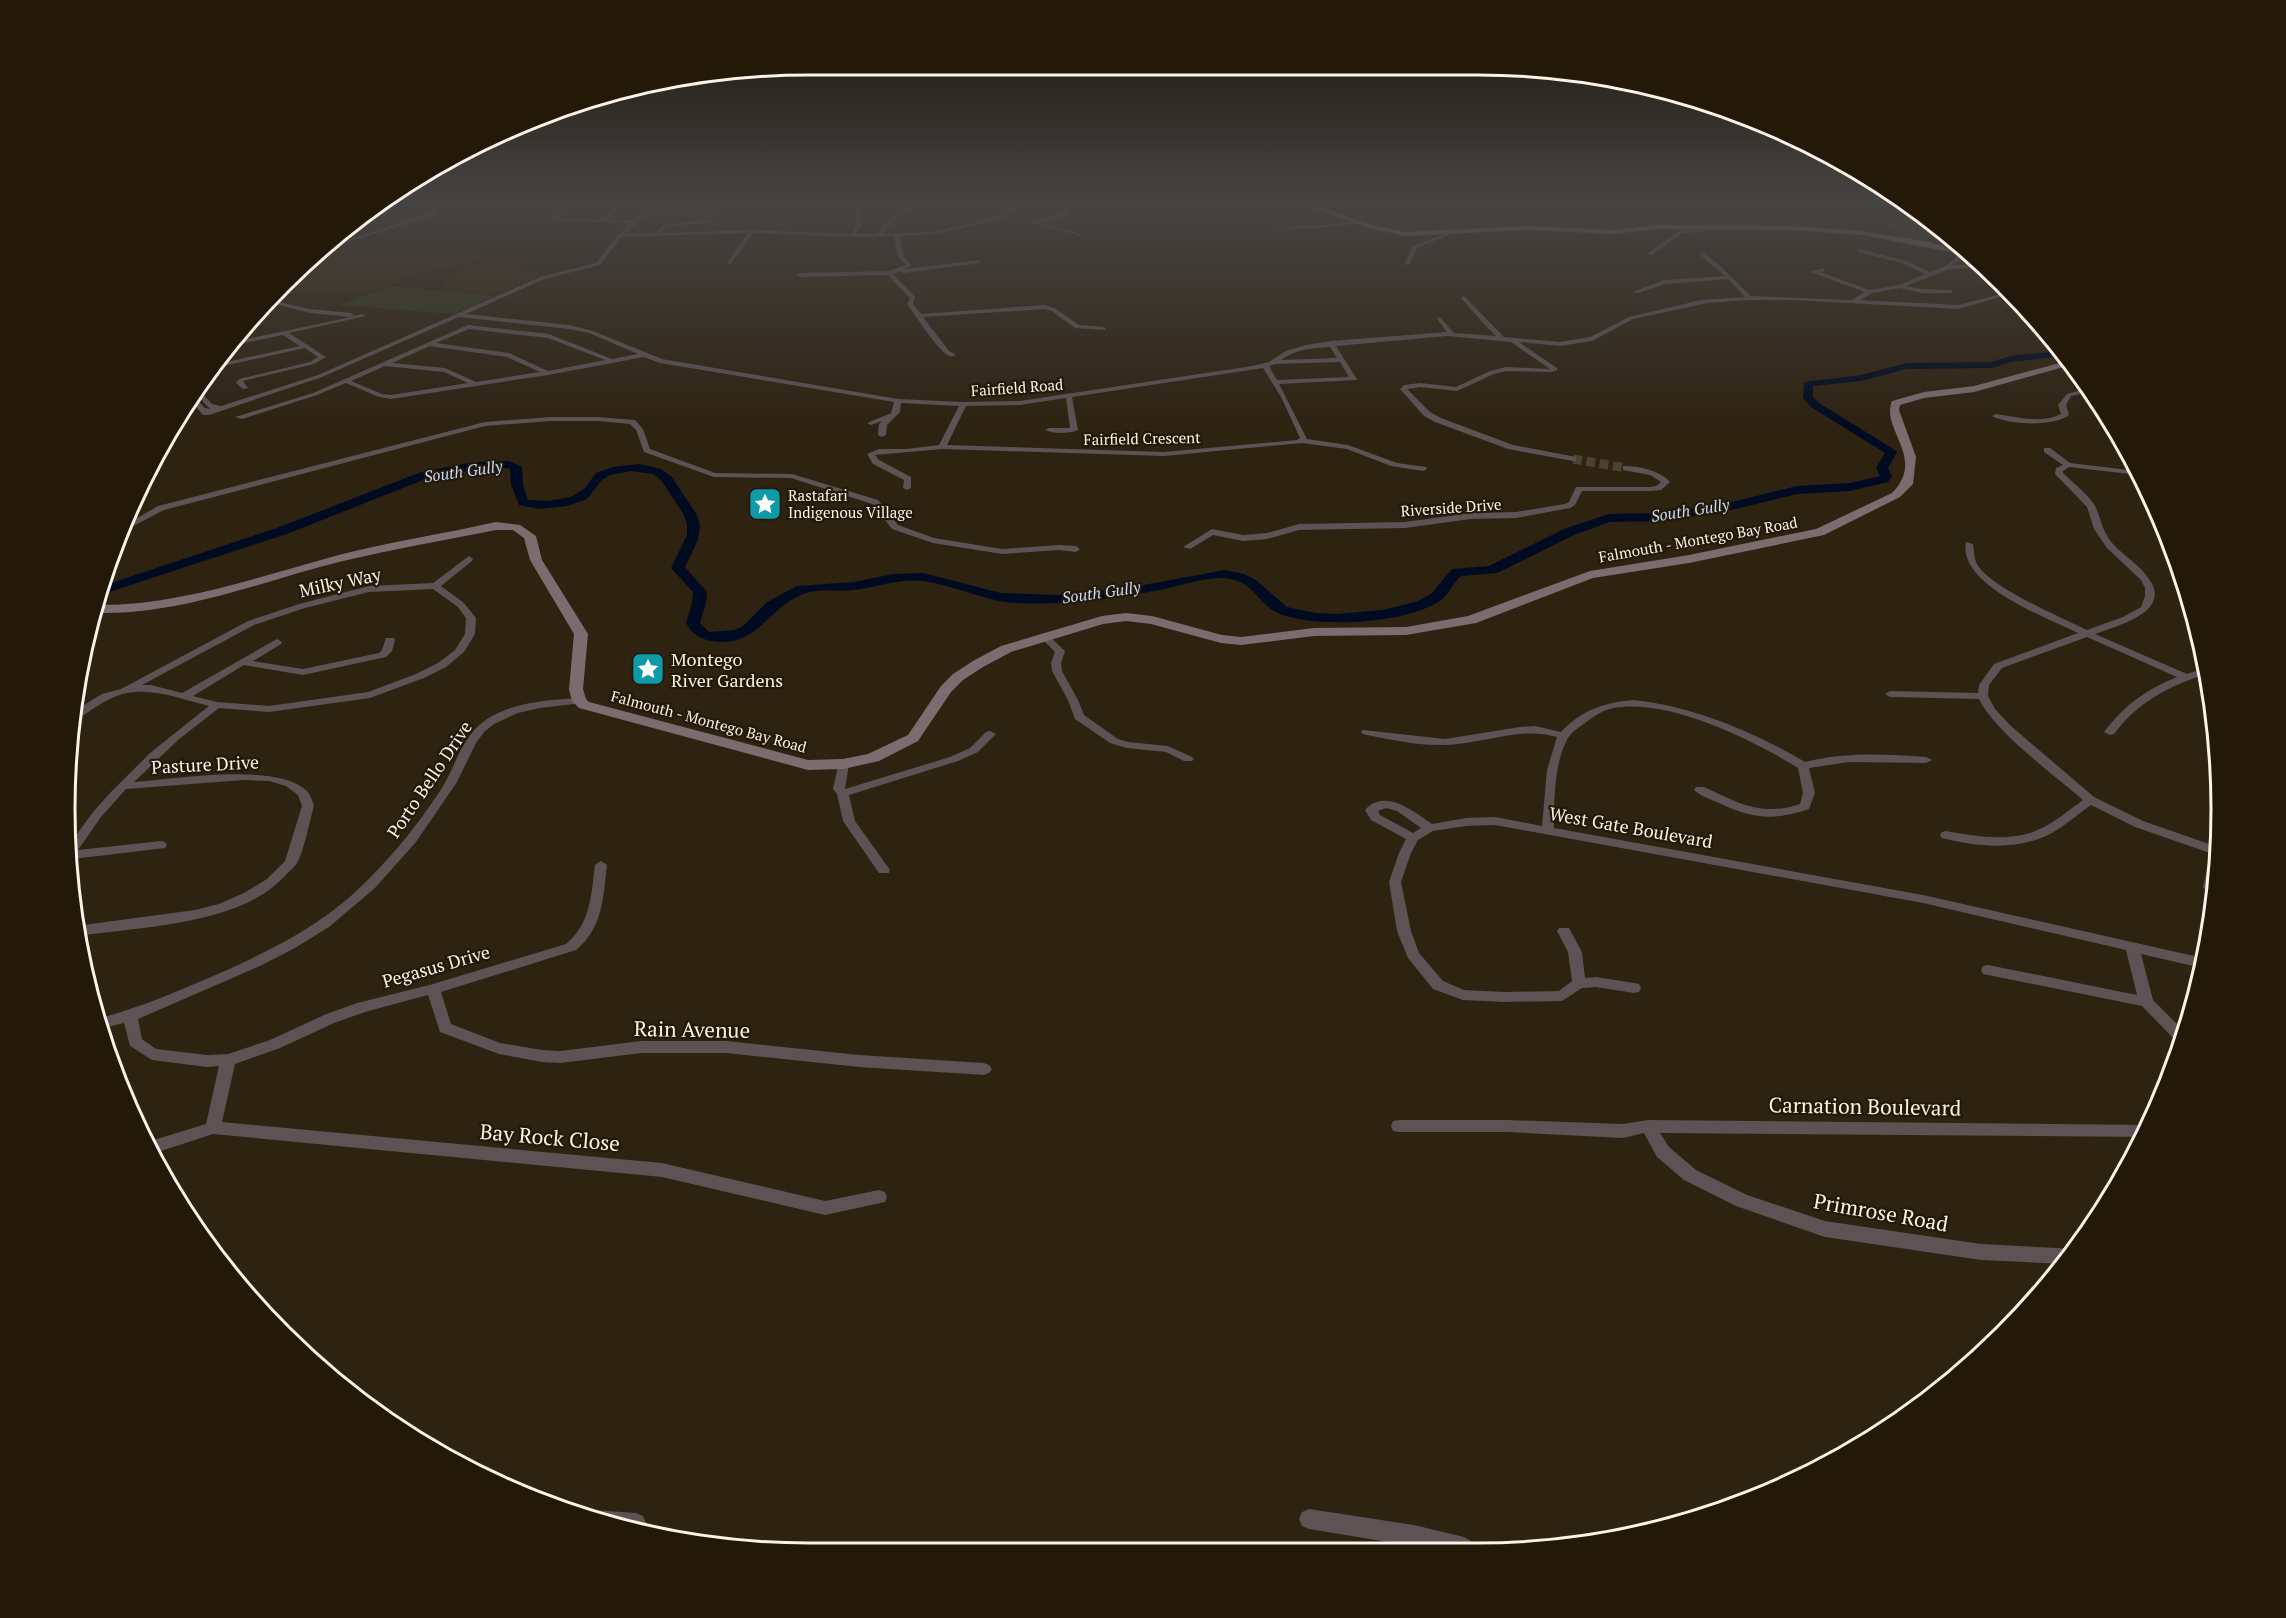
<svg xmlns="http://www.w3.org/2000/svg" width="2286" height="1618" viewBox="0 0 2286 1618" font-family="'PT Serif',serif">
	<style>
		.built { fill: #382811 }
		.green { fill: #32341e }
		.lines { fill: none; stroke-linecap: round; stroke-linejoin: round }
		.river { fill: #000b22; fill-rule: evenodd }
		.street-tunnel { stroke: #4d4131; stroke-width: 9; stroke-dasharray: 9 4.5; stroke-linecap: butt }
		.street { fill: #5d5254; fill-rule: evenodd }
		.secondary { fill: #7d6b6f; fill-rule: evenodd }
		.labels { text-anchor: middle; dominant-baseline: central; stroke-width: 4.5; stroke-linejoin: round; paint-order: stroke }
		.far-street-label { font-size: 15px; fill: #fbf2e8; stroke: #241808 }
		.far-poi-label { font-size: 15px; fill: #fbf2e8; stroke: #241808; text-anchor: start }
		.far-water-label { font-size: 16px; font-style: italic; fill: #c5dcfc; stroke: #241808 }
		.street-label { font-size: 18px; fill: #fbf2e8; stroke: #241808 }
		.poi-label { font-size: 18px; fill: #fbf2e8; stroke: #241808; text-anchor: start }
		.near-street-label { font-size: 21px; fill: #fbf2e8; stroke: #241808 }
		.rim { fill: none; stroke: #fbf2e8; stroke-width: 3 }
	</style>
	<rect width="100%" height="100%" fill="#2e2211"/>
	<path class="built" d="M359,244L479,254L484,260L400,277L397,284L354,295L328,289L303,295L283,289L292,281L318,274L306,269L317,259Z
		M485,263H491L541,274L499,295L440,290L447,282L451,272Z"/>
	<path class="green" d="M1883,221L1930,223L1954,240L1905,239Z
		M391,286L496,296L453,314L339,305Z"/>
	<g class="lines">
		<path class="river" d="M2060,351L2064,356L2011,362L1992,368L1907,369L1861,381L1813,386V397L1819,403L1895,450L1897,452L1888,468L1892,477L1888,482L1850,491L1797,494L1736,509L1667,521L1610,522L1574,535L1497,573L1461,576C1453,583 1449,594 1441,600C1408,624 1314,629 1278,613C1257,604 1254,579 1222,578C1202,578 1180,586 1160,590C1126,596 1091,602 1057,603C1039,604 1016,604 998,601C973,595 949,585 924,581C899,578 876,588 852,590C837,592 817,588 803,594C778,605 772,618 753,632C733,647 697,646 686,623L692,603L693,592L671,568L687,535V525L684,515L661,480L653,474L631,471L610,475L602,480L587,499L567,506L539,509L519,505L511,485L510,469L507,468L474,470L428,478L287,534L103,594L105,585L277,528L421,472L474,462L509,461L522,467L523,485L528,500L548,501L571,497L585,488L596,473L613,467L640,464L661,469L671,476L697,515L700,525L698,540L685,567L707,592L706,603L700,623L709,632L735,630L743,626L767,602L797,586L854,582L893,574L923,573L1001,593L1056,595L1127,588L1225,570L1244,574L1256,580L1287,607L1315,613L1337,614L1383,610L1418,601L1431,594L1452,569L1489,566L1564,529L1609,514L1667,513L1736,501L1797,486L1850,483L1880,476L1876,468L1885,453L1811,407L1803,398L1804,382L1861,375L1907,363L1991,362L2010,356Z"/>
		<path class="street-tunnel" d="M1573,459L1626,468"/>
		<path class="street" d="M386,201H488L465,204Z
			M579,201H584L555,219L599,220L609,213L620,201H624L613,215L605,220L634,221L652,201H656L648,212L708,211L728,201L732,202L709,213L645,215L625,234L655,233L666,224L713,220L715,222L667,226L661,233L752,230L852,234L857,225L855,213L859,207L854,201H858L864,207L859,213L861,225L856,234H877L890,218L914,204L912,201H916L919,204L894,220L883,234L935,232L997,217L1009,208L996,204L947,205L949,203L996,202L1012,206L1033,201L1014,209L1001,219L935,234L899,236L904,256L912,266L905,269L979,260L981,263L903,273L900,271L893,274L915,297L913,304L921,314L1045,305L1056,309L1079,325L1104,327L1106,330L1075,328L1052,311L1045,309L923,317L949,351L955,354V356C951,356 950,357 946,354C936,347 915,315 907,304L910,298L888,275L800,277L797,275L800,273L888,271L906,265L898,256L894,236L853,237L753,233L730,265L727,263L748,233L621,237L600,265L544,279L466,314L569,325L593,331L662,359L898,399L963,402L1020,401L1252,366L1269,362L1286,351L1306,345L1331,341L1447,332L1437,319L1440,317L1454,333L1496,336C1483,324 1473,311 1461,298L1464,296L1504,337L1560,342L1590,337L1629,317L1701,300L1745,297L1728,279L1665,284L1638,293L1633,292L1664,280L1725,276L1700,255L1702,252L1717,263L1751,296L1852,300L1865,292L1811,272L1823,268L1825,271L1820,272L1870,290L1899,285L1925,274L1902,263L1858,252L1860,249L1906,261L1930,272L1946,266L1963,252L1965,255L1953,265H1980L1984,268L1949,269L1906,286L1922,289L1951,290L1953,293H1922L1900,288L1872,293L1860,300L1958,305L2009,292L2011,294L1958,309L1792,300H1750L1708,303L1633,319L1592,341L1560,346L1519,342L1557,368V370L1552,372L1506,371L1494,374L1457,391L1420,387L1407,389L1430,412L1441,418L1513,445L1576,457V461H1573L1508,449L1435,422L1424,416L1400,389L1404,385L1420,383L1456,387L1490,371L1506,367L1550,369L1511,342L1447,336L1336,346L1357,379L1356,380L1279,384L1307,439L1348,445L1397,463L1426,467L1427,469L1423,471L1391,466L1347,449L1302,443L1164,456L942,449L875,455L879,460L911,477V488L907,490L903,488L904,480L873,464L867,454L879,449H907L939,445L959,406L901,403L900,412L887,425L886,435L882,437L878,435L879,424L882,421L871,425L867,423L891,413L894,402L660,363L644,357L548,375L391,399L379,397L346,383L317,395L242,419L235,417L313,393L468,325L549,334L612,359L638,354L589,333L569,329L459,317L322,377L209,415H203L190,400L194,397L205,408L211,409L208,407L195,393L198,389L212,404L221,406L318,375L540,277L596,263L618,235L631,223L547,220ZM469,329L548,338L605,360L548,371L509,353L436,343ZM430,346L507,357L540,372L476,382L445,368L392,363ZM1330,347L1337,358L1281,360C1296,349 1312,348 1330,347ZM1340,362L1349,377L1277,380L1269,366L1276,364ZM385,366L444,372L468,383L391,395L382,394L351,381ZM1263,368L1281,397L1300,438L1297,440L1164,452L947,445L966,406L1020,405L1066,398L1070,428H1049L1045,430C1053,434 1070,434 1078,430L1072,397Z
			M1060,201H1085L1066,202L1069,207V214L1039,223L1081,234V236L1032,223L1065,212V207Z
			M1120,201L1143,203L1180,201C1169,205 1129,209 1120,201Z
			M1606,201H1786L1752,204Z
			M376,207L401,208L403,209H374Z
			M433,209L437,210L434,215L329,248L333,245L430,213Z
			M1358,221L1360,223L1315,228H1263L1315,226Z
			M1710,227L1712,229L1703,232L1682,233L1652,255L1647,254L1679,231L1702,230Z
			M1455,230L1459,231L1417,248L1409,265L1404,264L1413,246Z
			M270,300L310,309L351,313L354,315L352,316L363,314L366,316L289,333L326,357L314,364L243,381L248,388L243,389L236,383L239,379L310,362L318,357L305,348L214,368L217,364L300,346L283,335L229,346L232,342L351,317L310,313L267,302Z
			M2087,388L2089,392L2071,396L2066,405L2069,415C2053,427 2009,425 1992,416L1996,414C2017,417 2041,424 2061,414L2058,405L2067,394Z
			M551,417H598L635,420L643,429L650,449L715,473L792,474L878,500L898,525L934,538L1002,549L1059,545L1076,546L1080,549L1076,552L1059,550L1002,554L933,543L892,529L872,504L791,478L714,477L644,452L636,430L630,424L598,421H551L485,426L164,510L118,534L120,528L158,506L485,422Z
			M2044,448H2050L2070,463L2137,471L2139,475L2069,467L2063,471V473C2072,482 2090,496 2095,506C2102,520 2101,530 2113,544C2124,556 2140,565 2149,579C2173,612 2117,626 2095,634L2187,674L2205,668L2206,674C2169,686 2138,702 2114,734L2110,735L2104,732C2123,706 2147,689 2177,677L2087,637L2002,668L1989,685L1988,696L1995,709L2011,726L2094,797L2143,821L2212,845L2215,840L2219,839L2220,857L2214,891L2209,892L2203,888L2210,853L2135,827L2091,805C2078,814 2066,825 2052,833C2019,851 1977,847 1942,838L1940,835L1942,832L1946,831C1978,837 2014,843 2044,827C2058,820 2070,809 2083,800C2053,774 1996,733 1979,699L1890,697L1885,694L1890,691L1978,693L1979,685L1994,664L2078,633C2048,618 1957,585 1966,542L1973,544C1974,550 1974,557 1976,562C1986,586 2063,618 2087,630L2123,617L2141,607L2145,596V588L2141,580L2107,548L2094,529L2087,507L2055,474L2056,468L2063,465L2044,452Z
			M1623,466C1638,466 1660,470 1670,482L1661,490L1650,491H1582L1575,505L1570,508L1516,518L1471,519L1405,528L1299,530L1267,539L1243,541L1213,535L1190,549L1183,547L1212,529L1243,535L1267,533L1299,524L1405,522L1471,513L1516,512L1565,504L1569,502L1576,487H1650L1656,486L1661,482L1650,475L1623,470Z
			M469,556L473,559L472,561L441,586L464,603L476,618L475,634L464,652L446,667L424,678L370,698L269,712L219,708L178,740L134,782C175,779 275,762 306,790C310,794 312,800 314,806C309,823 305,848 297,863C294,868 288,872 284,877C239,925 139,927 76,936V926L195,910L219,904L244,893L267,879L285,861L302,806L298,795L286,786L269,781L244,780L126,789L101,817L78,850L161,841L165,842L167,845L165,848L73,859L67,863L66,849L93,812L111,792L150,753L209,706C176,698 140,682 108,700C95,706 84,717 71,721V713L102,694L121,689L248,621L299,604L369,586L433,583ZM433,589L458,607L466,618L465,634L455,650L438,663L416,674L368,692L269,706L217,702L193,696L244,665L303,675L386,657L392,651L395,640L394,638H386L382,650L379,653L303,669L253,661L281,644L282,642L277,639L182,693L151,685H142L254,625L305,608L369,592Z
			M1044,633L1047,634L1065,651L1061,663L1062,671L1078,700L1084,715L1118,739L1128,742L1168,746L1192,757L1194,759L1192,761H1184L1166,752L1127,748L1110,743L1075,719L1068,700L1052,671L1051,663L1055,652L1039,636Z
			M579,698L583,699L584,701L583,703L540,708L518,713L494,724L484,732L476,743L457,782L416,842L375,888L329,927L295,948L260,966L138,1019L142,1039L156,1049L207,1055L228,1054L270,1040L324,1015L357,1003L433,984L566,944C591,923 591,895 595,865L601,861L607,865C603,898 603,928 576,950L441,992L451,1024L500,1043L542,1050L560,1051L642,1041H726L859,1055L984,1063L989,1065L992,1069L989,1073L984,1075L859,1067L726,1053H642L560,1063L542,1062L499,1054L440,1032L428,995L365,1012L334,1023L280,1048L235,1064L222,1122L662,1163L825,1201L879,1190L885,1192L887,1197L885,1202L825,1215L662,1177L213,1134L152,1154L144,1143L206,1124L219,1066L207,1067L152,1060L130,1046L124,1023L104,1028L100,1018C135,1009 166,996 199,982C253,959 308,934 352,895C386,864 415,829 440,791C456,767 461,736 487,719C514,702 548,700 579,698Z
			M1634,700C1695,707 1752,731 1805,762C1845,752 1885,754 1926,757L1932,760L1926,763L1849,762L1809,768L1815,793L1809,809C1775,821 1752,819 1719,803C1710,799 1700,796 1694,790L1696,787H1704C1738,803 1762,817 1800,804L1803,793L1798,768C1751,739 1669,698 1613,708C1604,710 1596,715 1589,720C1582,726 1573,730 1568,738C1554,763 1554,800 1554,828L1923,895L2203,958L2202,968L2141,954L2153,1000L2185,1032L2181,1043L2177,1042L2142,1006L1988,975L1983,974L1981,970L1983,966L1988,965L2137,995L2126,950L1923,903L1495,825L1466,826L1433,831L1418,840L1411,853L1401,882L1411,931L1419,953L1443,981L1464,990L1504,992L1559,991L1572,981L1568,952L1557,931L1559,928H1569L1582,952L1585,978L1596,977L1634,983L1639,984L1641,988L1639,992L1634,993L1596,987L1582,988L1562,1001L1504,1002L1463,1000L1433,989L1408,958L1397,931L1389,882L1399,853L1406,839L1371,820L1365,810C1385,788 1413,811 1432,824L1466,818L1495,817L1542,826L1547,770L1557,737C1520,726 1483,744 1446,745C1420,746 1393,740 1367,735L1363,734L1361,732L1363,730L1445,739L1520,727L1535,726L1561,732C1581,710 1606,702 1634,700ZM1386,808L1397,811L1421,828L1413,833L1380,815L1378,811Z
			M990,731L996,734L978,752L958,761L849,795L855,821L890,870L889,873H879L843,821L837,794L833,789L839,762L843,761L849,764L845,789L950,757L970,748L986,732Z
			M1399,1120H1507L1623,1124L1648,1120L2150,1125L2145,1137L1660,1133L1669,1147L1696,1170L1747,1195L1825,1221L1981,1244L2076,1249L2066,1264L1981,1260L1825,1237L1736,1206L1684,1180L1657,1157L1644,1133L1623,1138L1507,1132H1399L1393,1131L1391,1126L1393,1121Z
			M1309,1509L1414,1525L1464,1537L1471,1541L1474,1548H1424L1309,1529L1302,1526L1299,1519L1302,1512Z
			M594,1510L636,1513L643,1516L646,1523L643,1530C626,1536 602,1523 585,1516L587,1513Z"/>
		<path class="secondary" d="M1293,201H1301L1373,225L1405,232L1528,226L1613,230L1659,225L1790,226L1862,231L1929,242L1966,252L1970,256L1862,235L1790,230L1659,229L1613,234L1528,230L1405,236L1369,228Z
			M2067,361L2071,365L1974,392L1924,398L1900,405L1899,410L1916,457L1913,484L1900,497L1824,535L1689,563L1593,578L1476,623L1406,635L1314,636L1241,645L1221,643L1151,624L1126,621L1103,624L1011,652L983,667L963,680L951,692L918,741L879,761L843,769L808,770L579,708L572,701L569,689L574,634L530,560L524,538L513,530H496C445,540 394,549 343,561C262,581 182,615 97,613L100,605C180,605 258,577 335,556C388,542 443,534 496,522L520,525L536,536L542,560L588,634L583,689L586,699L589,702L808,760L843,759L868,754L908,735L941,686L953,674L973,661L1001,646L1102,616L1126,613L1152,616L1222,635L1241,637L1314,628L1406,627L1468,616L1590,571L1689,555L1816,529L1892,493C1927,458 1880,429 1892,401L1924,392L1974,386Z"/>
	</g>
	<linearGradient id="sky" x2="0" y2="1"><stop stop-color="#191309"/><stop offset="0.47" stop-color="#464443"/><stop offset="1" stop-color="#464443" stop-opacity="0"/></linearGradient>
	<rect width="2286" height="427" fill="url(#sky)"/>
	<defs>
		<g id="sight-square" transform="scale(1.725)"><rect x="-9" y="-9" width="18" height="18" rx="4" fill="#0f9aa8" stroke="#241808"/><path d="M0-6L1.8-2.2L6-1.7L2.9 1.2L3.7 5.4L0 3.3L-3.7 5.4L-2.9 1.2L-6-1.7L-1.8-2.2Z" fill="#fff"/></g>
	</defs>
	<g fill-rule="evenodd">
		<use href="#sight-square" x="765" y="504"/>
		<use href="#sight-square" x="648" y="669"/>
	</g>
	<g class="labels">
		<g class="far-street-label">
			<text transform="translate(1017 387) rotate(-4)">Fairfield Road</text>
			<text transform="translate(1142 438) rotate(-1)">Fairfield Crescent</text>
			<text transform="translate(1451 507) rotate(-4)">Riverside Drive</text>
			<text transform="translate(1698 539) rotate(-10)">Falmouth - Montego Bay Road</text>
			<text transform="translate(709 721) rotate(15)">Falmouth - Montego Bay Road</text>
		</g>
		<g class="far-poi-label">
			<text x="788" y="495">Rastafari<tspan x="788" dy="17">Indigenous Village</tspan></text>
		</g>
		<g class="far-water-label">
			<text transform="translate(463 471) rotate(-8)">South Gully</text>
			<text transform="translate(1690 510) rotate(-9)">South Gully</text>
			<text transform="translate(1101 592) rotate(-8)">South Gully</text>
		</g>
		<g class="street-label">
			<text transform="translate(340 582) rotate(-12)">Milky Way</text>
			<text transform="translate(205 764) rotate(-3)">Pasture Drive</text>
			<text transform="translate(429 779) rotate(-56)">Porto Bello Drive</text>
			<text transform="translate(1631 827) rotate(10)">West Gate Boulevard</text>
			<text transform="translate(436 966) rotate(-16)">Pegasus Drive</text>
		</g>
		<g class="poi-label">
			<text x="671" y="659">Montego<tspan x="671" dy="21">River Gardens</tspan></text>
		</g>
		<g class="near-street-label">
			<text transform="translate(692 1029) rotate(1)">Rain Avenue</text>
			<text transform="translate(1865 1106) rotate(1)">Carnation Boulevard</text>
			<text transform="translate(550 1137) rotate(5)">Bay Rock Close</text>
			<text transform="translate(1881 1212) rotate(10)">Primrose Road</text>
		</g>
	</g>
	<path d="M0 0H2286V1618H0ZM809 75H1477A734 734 0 0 1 2211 809V809A734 734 0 0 1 1477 1543H809A734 734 0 0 1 75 809V809A734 734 0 0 1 809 75Z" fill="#241808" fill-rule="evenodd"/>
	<path class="rim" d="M809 75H1477A734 734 0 0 1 2211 809V809A734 734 0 0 1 1477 1543H809A734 734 0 0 1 75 809V809A734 734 0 0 1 809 75Z"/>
</svg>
